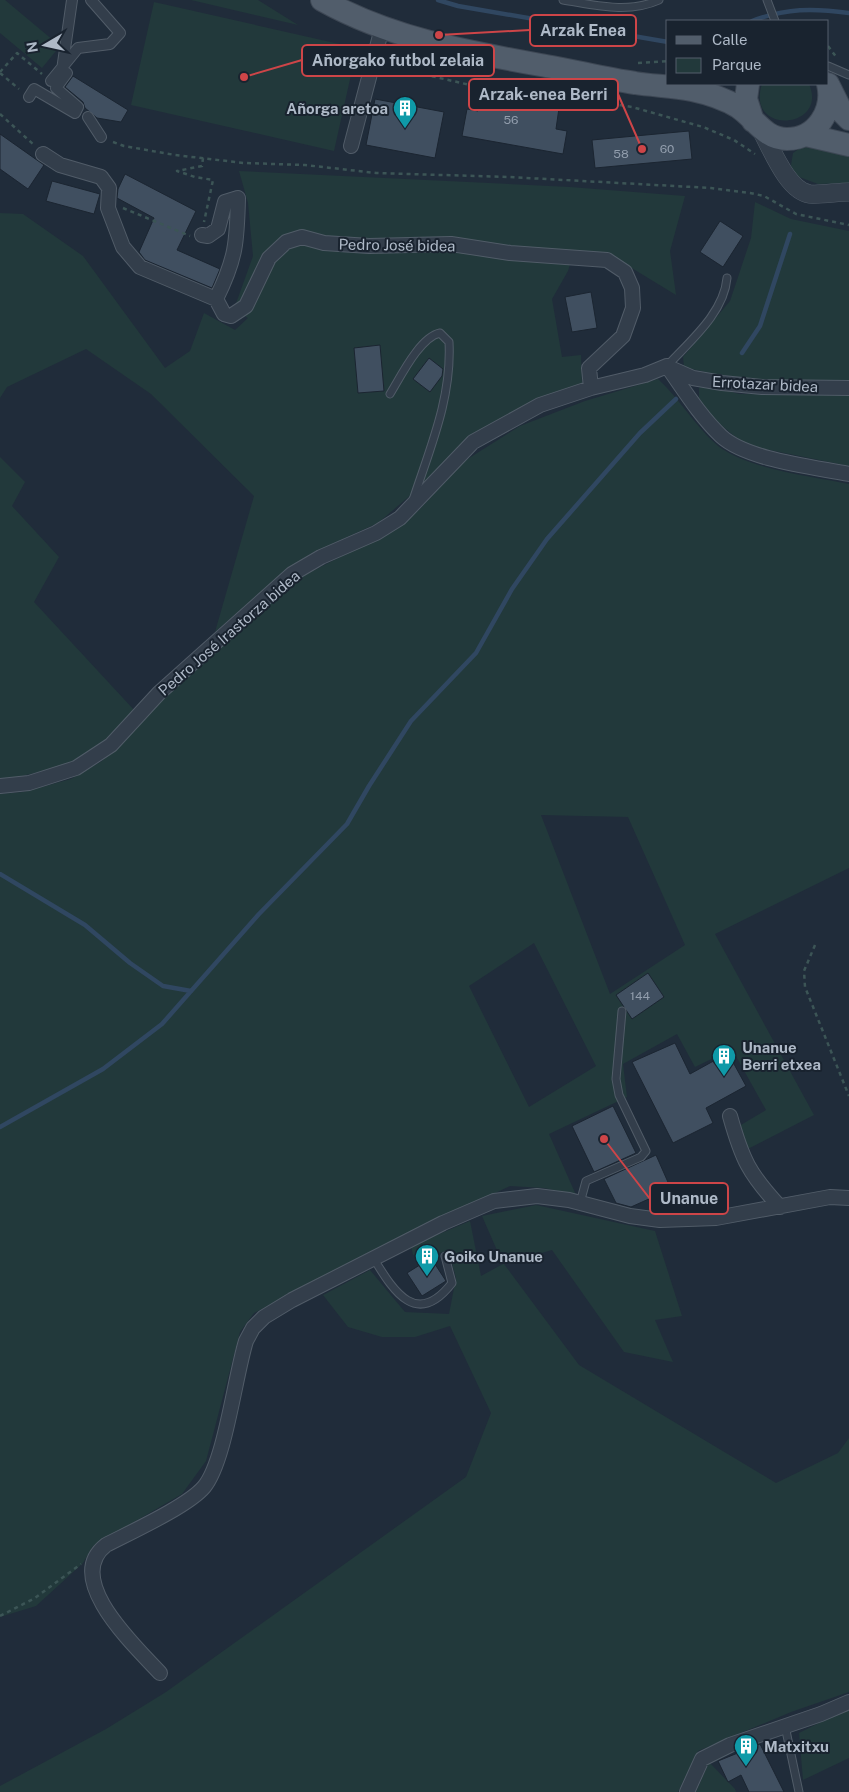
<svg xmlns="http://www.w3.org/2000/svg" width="849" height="1792" viewBox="0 0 849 1792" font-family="'Public Sans',sans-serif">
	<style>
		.green { fill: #22393b; fill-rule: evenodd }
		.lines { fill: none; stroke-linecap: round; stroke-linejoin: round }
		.stream { stroke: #304761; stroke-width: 4.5 }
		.building { fill: #404f60; stroke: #1b2531 }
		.service-casing { stroke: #515c68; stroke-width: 9 }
		.pedestrian-casing { stroke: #515c68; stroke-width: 12 }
		.minor-casing { stroke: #515c68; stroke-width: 16 }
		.tertiary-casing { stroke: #515c68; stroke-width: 19 }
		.primary-casing { stroke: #3d4754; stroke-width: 24 }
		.path { stroke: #3c5556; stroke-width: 2.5; stroke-dasharray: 4 4; stroke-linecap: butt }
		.service { stroke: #333e4b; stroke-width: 7 }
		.pedestrian { stroke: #333e4b; stroke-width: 10 }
		.minor { stroke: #333e4b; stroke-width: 14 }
		.tertiary { stroke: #333e4b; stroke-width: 18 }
		.primary { stroke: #515d6b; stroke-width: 22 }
		.labels { text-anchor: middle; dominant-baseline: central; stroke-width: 4; stroke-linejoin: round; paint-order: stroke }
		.number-label { font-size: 12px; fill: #929ead }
		.poi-label { font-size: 15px; font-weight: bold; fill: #aeb9c7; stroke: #19232f; text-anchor: start }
		.street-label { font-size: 15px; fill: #aeb9c7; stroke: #19232f }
		.leader { fill: none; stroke: #ce4548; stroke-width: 2 }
		.callout-dot { fill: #ce4548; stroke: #19232f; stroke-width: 2 }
		.callout { fill: #19232f; stroke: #ce4548; stroke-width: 2 }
		.callout-label { font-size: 16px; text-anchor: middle; font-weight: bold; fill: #aeb9c7 }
	</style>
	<rect width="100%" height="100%" fill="#202c3a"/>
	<path class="green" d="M0,0H5L60,46L42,68L0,33Z
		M191,0H258L298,25Z
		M154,2L357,48L334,151L131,105Z
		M762,84H809C829,129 745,136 762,84Z
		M803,146L849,150V183L818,184L794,175L791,165L793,153Z
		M239,171L570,187L685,196L670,251L676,295L612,256L574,251L568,271L552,299L562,357L581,355L582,383L521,408L468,438L420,487L378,523L310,554L276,579L215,632L254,496L151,394L86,349L7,387L0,398V213L23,214L83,256L165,368L190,351L204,313L235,330L248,318L234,309L253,256L248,203Z
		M755,202L791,219L849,231V381C793,381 739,382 684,367L683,357L730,301L751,238Z
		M658,379C680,399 694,425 717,445C746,469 811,476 849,484V868L715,934L814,1115L740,1153L729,1132L766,1110L732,1049L695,1067L677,1034L623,1064L627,1097L549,1134L576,1195L544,1188L510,1186L415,1231L254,1313L240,1332L206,1461L182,1494L93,1546L83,1563L36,1606L0,1617V794L23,792L71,779L102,761L164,695L303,576L385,534L419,510L463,462L520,426L585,401ZM541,815L628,817L685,945L610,994ZM534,943L596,1066L529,1107L469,986Z
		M707,385L739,394L849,395V466L749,446L733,435L713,418L699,398V388Z
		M0,457L25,482L12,506L59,557L34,602L135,711C122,724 110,740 96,749C67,768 33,774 0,780Z
		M536,1205L655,1231L682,1316L655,1320L673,1362L624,1352L552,1250L504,1264L579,1365L776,1483L838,1453L849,1438V1692L791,1712L698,1751L678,1792H0V1786L106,1729L166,1692L466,1477L491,1413L450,1326L415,1337H382L348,1327L323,1295L370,1270L405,1312L449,1314L456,1278L449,1252L413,1255L411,1246L470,1221L481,1276L503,1264L482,1216Z
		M849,1708V1758L803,1780L799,1733Z
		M709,1762L735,1789L736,1792H696Z"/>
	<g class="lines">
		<path class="stream" d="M438,0L458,6L668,42
			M752,21C786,8 813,8 849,13
			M742,353L760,326L790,234
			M0,874L85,925L130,963L163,986L191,991
			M0,1127L103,1069L162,1024L259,914L347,824L369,786L411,721L476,653L512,589L547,539L640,433L676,399"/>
	</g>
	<path class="building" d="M73,76L128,110L121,122L97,118L85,108L83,102L65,87Z
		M482,94L559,108L556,129L567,131L563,154L462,136L467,109L478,111Z
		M375,99L444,112L435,158L366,145Z
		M689,131L692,159L595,168L592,140Z
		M0,134L44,165L28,189L0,169Z
		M125,174L196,211L177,250L220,269L212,288L145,260L139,252L154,218L117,198L118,189Z
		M52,181L100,194L94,214L46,201Z
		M720,221L743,236L723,267L700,252Z
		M591,292L597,328L572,332L565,297Z
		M380,345L384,391L358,393L354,348Z
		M429,358L443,369L442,376L430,392L413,379Z
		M648,973L664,997L632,1019L616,995Z
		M675,1043L690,1074L728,1053L746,1086L706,1108L713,1123L673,1143L632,1062Z
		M613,1106L636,1153L594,1172L572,1126Z
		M656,1155L671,1189L631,1207L616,1203L604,1179Z
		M431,1258L446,1281L422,1296L407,1273Z
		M760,1744L784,1792H749L741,1775L728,1782L718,1761Z"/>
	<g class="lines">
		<g class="service-casing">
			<path id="service" d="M563,0C595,5 628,14 659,0
				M767,0L775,21
				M828,66L849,75
				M667,366C690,341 724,313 727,278
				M390,394C401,376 420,337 440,333L449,342C452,398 430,448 413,500
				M580,1203L586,1181L641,1157L646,1151L619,1095L616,1079L622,1011
				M374,1259C394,1292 417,1328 452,1283L445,1256
				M785,1726L799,1792"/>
		</g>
		<g class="pedestrian-casing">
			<path id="pedestrian" d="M51,81L78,48L110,44L120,33L91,0
				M29,97L34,89L75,113L78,107L56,88L67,73L62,70L72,0
				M88,117L101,137"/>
		</g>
		<g class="minor-casing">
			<path id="minor" d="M351,146L382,28
				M43,154L60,165L101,177L109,188L108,208L123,247L140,267L216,299
				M202,235L208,236L218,229L225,202L238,198C237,242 236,259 216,299L224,314L231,316L246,306L269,258L286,242L302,237L324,243L369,246L451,244L510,253L607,260L625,272L632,288L633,308L623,336L589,368L591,388
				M667,366C684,390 700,416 721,436C747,460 814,467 849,474
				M668,367L693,378L722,383L762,387L849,388
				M0,786L29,783L76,768L111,745L159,693L292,574L321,557L376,533L400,518L473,442L540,405L591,388L645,375L667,366
				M730,1116C742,1159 749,1174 780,1207
				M160,1673C136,1647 62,1579 106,1545C131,1532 188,1506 204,1487C225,1462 235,1376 246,1341L253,1328L264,1317L292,1300L443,1223L494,1201L537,1196L569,1200L630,1216L660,1220L716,1218L830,1197L849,1198
				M687,1792L702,1759L730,1745L821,1714L849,1702"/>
		</g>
		<g class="tertiary-casing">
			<path id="tertiary" d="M760,128C771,147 787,191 810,194C822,195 837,192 849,192"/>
		</g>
		<g class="primary-casing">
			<path id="primary" d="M322,0C392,39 468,52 546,66C576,71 605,79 635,83C654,86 673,86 692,90C706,93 725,99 738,107C755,118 764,139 787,139C817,139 834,110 828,84
				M748,84L746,99L753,121
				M829,86L842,112L849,119
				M806,135L849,145"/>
		</g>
		<path class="path" d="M828,46L837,58
			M386,62L431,76L535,100L557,95L632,107L703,127L734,140L755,154
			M638,63L668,61
			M0,72L17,53L42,74
			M0,73L19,89
			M0,114L34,145
			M113,142L124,146L175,155L244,163L305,165L376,173L509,177L711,188L750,193L764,196L796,214L849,225
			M203,158L202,166L177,171L195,177L213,180L204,222
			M123,208L190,236
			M815,945L804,971L805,987L849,1096
			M0,1616L35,1598L81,1564"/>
		<use href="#service" class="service"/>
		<use href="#pedestrian" class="pedestrian"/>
		<use href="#minor" class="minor"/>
		<use href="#tertiary" class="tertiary"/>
		<use href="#primary" class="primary"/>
	</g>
	<defs>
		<g id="building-pin" transform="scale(1.25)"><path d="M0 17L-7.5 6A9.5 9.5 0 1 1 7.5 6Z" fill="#0f9aa8" stroke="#19232f"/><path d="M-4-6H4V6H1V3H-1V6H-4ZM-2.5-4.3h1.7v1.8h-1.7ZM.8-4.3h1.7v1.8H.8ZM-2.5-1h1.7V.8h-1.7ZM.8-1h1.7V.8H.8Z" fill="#fff"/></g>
	</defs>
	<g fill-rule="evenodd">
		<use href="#building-pin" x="405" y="108"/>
		<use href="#building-pin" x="724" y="1056"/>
		<use href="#building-pin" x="427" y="1256"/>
		<use href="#building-pin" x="746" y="1746"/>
	</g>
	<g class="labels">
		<g class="number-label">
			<text x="511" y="120">56</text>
			<text x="667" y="149">60</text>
			<text x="621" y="154">58</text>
			<text x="640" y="996">144</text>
		</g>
		<g class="poi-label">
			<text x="388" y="108" text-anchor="end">Añorga aretoa</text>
			<text x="742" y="1047">Unanue<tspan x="742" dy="17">Berri etxea</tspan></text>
			<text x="444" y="1256">Goiko Unanue</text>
			<text x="764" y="1746">Matxitxu</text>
		</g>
		<g class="street-label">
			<text transform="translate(397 245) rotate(1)">Pedro José bidea</text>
			<text transform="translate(765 384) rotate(3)">Errotazar bidea</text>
			<text transform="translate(229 633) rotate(-41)">Pedro José Irastorza bidea</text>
		</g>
	</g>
	<path class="leader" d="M439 35L530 30M244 77L302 60M642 149L618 94M604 1139L650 1199"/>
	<g class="callout-dot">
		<circle cx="439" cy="35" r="5"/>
		<circle cx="244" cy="77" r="5"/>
		<circle cx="642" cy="149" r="5"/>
		<circle cx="604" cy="1139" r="5"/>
	</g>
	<g class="callout">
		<rect x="530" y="15" width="106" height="31" rx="5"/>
		<rect x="302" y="45" width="192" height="31" rx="5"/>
		<rect x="469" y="79" width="149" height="31" rx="5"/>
		<rect x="650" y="1183" width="78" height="31" rx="5"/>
	</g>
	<g class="callout-label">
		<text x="583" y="36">Arzak Enea</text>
		<text x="398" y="66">Añorgako futbol zelaia</text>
		<text x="543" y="100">Arzak-enea Berri</text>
		<text x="689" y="1204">Unanue</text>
	</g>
	<rect x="666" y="20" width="162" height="65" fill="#19232f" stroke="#555f6c"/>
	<rect x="676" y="36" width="25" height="8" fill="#515d6b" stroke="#555f6c"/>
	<text x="712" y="45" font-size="15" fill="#aeb9c7">Calle</text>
	<rect x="676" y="58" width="25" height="15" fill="#22393b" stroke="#555f6c"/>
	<text x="712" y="70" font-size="15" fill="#aeb9c7">Parque</text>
	<g transform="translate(45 45) rotate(261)" stroke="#19232f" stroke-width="4" paint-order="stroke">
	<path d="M0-4L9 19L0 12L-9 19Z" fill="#aeb9c7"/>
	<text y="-8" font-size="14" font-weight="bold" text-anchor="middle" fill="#aeb9c7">N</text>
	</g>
</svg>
